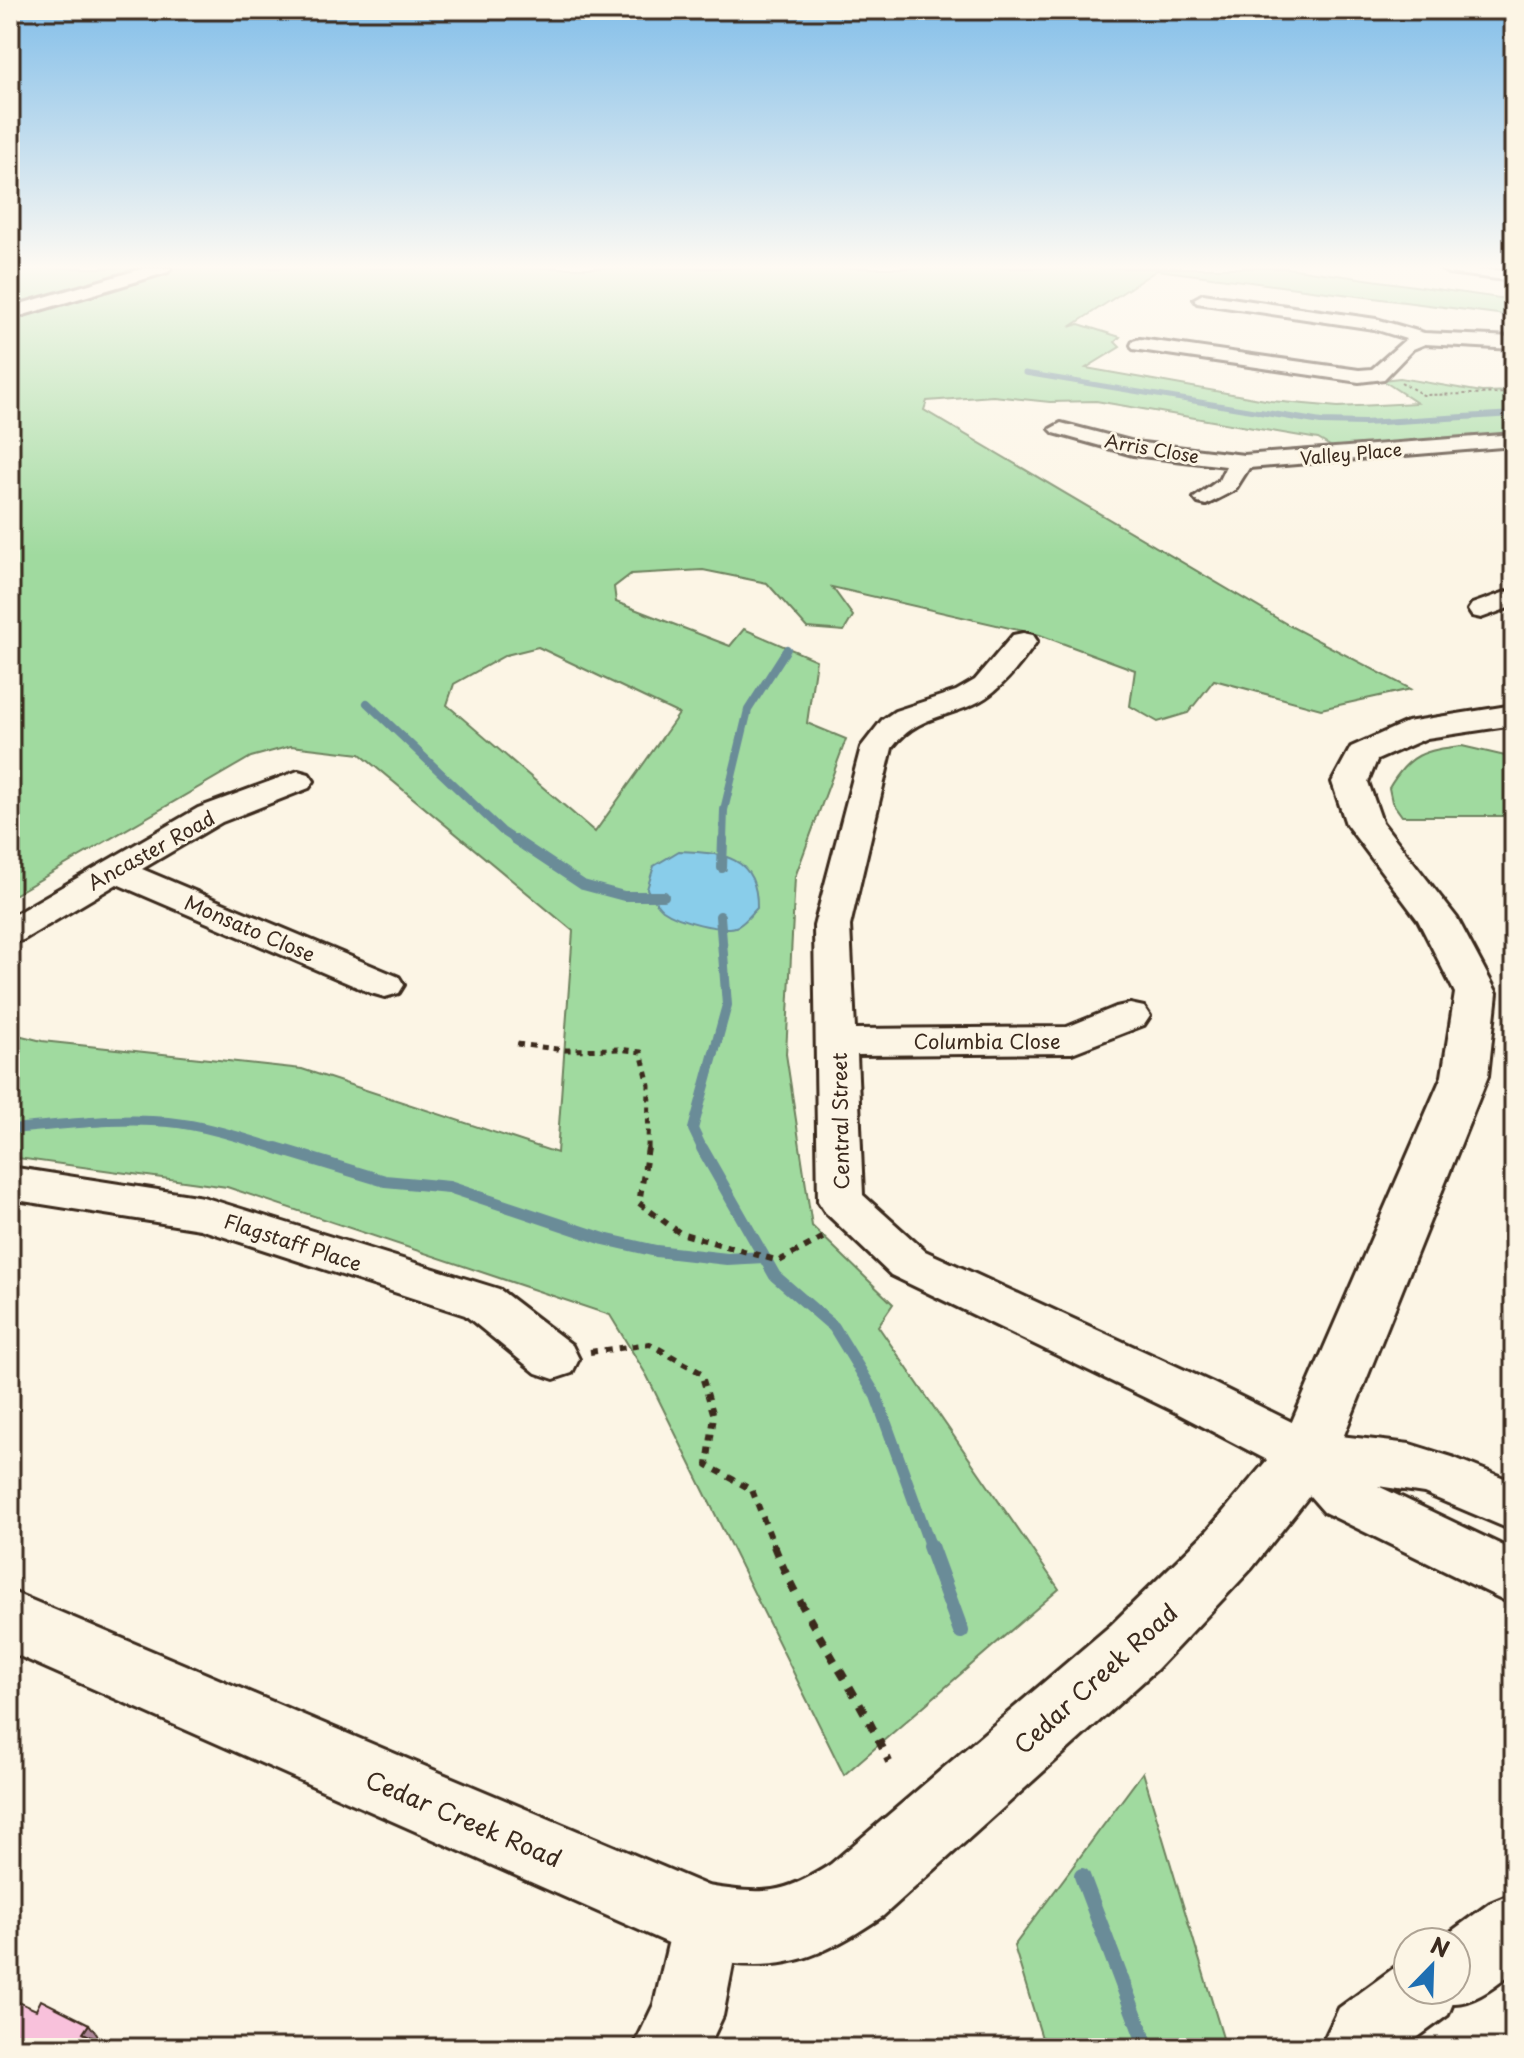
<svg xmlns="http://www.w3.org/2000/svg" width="1524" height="2058" viewBox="0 0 1524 2058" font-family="'Playpen Sans',sans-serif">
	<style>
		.green { fill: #a0da9f; stroke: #6e825e; stroke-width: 2; fill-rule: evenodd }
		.water { fill: #89cdea; stroke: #6a8c98; stroke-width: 2 }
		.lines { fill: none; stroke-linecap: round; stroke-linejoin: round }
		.stream-far5 { stroke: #6a8c98; stroke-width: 5 }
		.stream-far4 { stroke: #6a8c98; stroke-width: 6 }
		.stream-far3 { stroke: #6a8c98; stroke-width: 8 }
		.stream-far2 { stroke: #6a8c98; stroke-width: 10 }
		.stream-far1 { stroke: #6a8c98; stroke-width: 12 }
		.stream { stroke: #6a8c98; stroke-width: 16 }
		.minor-casing { stroke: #3b2a1e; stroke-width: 6 }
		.tertiary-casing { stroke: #3b2a1e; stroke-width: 6 }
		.path-far3 { stroke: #3b2a1e; stroke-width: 2; stroke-dasharray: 3 3; stroke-linecap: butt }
		.path-far2 { stroke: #3b2a1e; stroke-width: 5; stroke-dasharray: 6 6; stroke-linecap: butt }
		.path-far1 { stroke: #3b2a1e; stroke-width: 6; stroke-dasharray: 7 7; stroke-linecap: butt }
		.path { stroke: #3b2a1e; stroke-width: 8; stroke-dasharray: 10 10; stroke-linecap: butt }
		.minor { fill: #fcf5e5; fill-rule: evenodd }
		.tertiary { fill: #fcf5e5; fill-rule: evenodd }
		.shaded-wall { fill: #ae8799; stroke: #3b2a1e; stroke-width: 2 }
		.building { fill: #f8c1db; stroke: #3b2a1e; stroke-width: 2 }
		.labels { text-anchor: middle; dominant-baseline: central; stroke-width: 6; stroke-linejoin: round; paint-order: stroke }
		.far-street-label { font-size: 18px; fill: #3b2a1e; stroke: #fcf5e5 }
		.street-label { font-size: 20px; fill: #3b2a1e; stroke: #fcf5e5 }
		.near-street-label { font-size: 24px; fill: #3b2a1e; stroke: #fcf5e5 }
	</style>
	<rect width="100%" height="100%" fill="#fcf5e5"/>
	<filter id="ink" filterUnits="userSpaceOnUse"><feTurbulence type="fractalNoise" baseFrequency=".0125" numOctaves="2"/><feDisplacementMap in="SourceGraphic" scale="16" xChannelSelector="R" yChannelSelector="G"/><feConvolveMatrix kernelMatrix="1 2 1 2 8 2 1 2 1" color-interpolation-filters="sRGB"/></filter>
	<g filter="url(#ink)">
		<path class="green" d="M10,268H1288L1514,300V316L1157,270L1070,327L1079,324L1120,337L1115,342L1120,347L1086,368L1271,401L1338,407L1417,403L1382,380L1400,378L1482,392L1514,391V433L1332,447L1318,439L1096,401L1050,402L993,396L927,401L924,410L1290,626L1411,689L1321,709L1214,680L1188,713L1158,722L1130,706L1135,670L1040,635L832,587L853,616L844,631L807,628L767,583L703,570L631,574L614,587L616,602L730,646L744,629L816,660L807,723L846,739L795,877L786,1054L812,1226L893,1304L878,1326L1059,1589L844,1775L647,1376L610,1315L227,1187L10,1157V1033L42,1041L302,1069L557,1153L573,931L360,754L291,746L251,757L10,897ZM538,647L679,714L595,832L447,705L454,684L506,655Z
			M1462,746L1514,758V816H1402L1392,802L1389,788C1409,754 1424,750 1462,746Z
			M1143,1772L1226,2048H1045L1014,1946Z"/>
		<path class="water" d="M679,851C722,853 758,855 757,908C751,914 746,922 738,926C722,933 677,920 663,910C656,904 652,897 647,889L654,866Z"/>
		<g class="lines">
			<path class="stream-far5" d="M1025,373L1272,414"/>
			<path class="stream-far4" d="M1260,412L1321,422L1364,423L1514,414"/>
			<path class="stream-far3" d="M367,703L502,831L517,841
				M723,841L724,810L748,710L787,649"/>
			<path class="stream-far2" d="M514,839L583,885L624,896H664
				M722,868L723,839
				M10,1129C63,1125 117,1117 169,1122C208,1126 245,1139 282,1150
				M703,1150L693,1129L727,1005L720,916"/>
			<path class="stream-far1" d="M276,1148L385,1181L449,1187L604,1239L656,1251L727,1259L764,1257
				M702,1148L775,1276L834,1327L876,1396L931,1548"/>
			<path class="stream" d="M930,1546L961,1631
				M1082,1876L1147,2048"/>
			<g class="minor-casing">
				<path id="minor" d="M1440,268L1514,271V281L1448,273Z
					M1203,294L1376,319L1424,333L1514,337V349L1425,344L1413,349L1384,379L1359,382L1133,349L1131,345L1133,341L1140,339L1359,370L1372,369L1406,339L1374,329L1197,303L1194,299Z
					M1061,423L1134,442L1244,455L1514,434V446L1249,468L1235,490L1206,505L1198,503L1194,498L1219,480L1226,466L1133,455L1054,433L1050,429Z
					M1514,589V606L1481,618L1472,616L1468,610L1472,604Z
					M1023,633L1033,635L1037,641C1022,663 1003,688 980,701C947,719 918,714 892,748L850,926L855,1029L1067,1027L1116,1007L1130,1004L1144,1007L1150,1016L1144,1025L1072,1053L857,1055L863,1195L925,1251L1213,1383L1314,1433L1410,1444L1452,1457L1514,1482V1531L1424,1493L1378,1486L1514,1551V1605L1324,1512L1288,1471L1177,1413L891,1275L825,1212L818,1201L814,926L861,747L882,720L895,711L956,691L975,680L1013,635Z
					M298,771L309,774L314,781L309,788L222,822L142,869L399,977L404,985L399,993L385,997L371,993L117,884L23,940L10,943V917L198,808Z
					M10,1167L203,1197L499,1289L572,1345L579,1359L572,1373L554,1379L536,1373L465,1315L200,1229L10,1199Z
					M707,1889L731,1899L741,1923L723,2016L708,2048H633L654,2004L673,1923L683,1899Z
					M1514,1893V1971C1498,1985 1473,2004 1453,2003L1448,2015L1403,2048H1320L1339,2008L1398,1965L1408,1961V1990H1456V1942H1437L1490,1903Z"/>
			</g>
			<g class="tertiary-casing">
				<path id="tertiary" d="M145,268H171L168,272L10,319V307Z
					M1514,705V725L1427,738L1377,760L1368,782L1382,822L1457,918L1497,993L1488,1076L1336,1455L1328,1472L1252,1568L1157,1669L883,1916C821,1958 782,1974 707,1960L10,1652V1591L708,1886C764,1895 783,1895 831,1864L1111,1625L1208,1530L1284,1440L1442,1076L1455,993L1418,920L1346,824L1332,782L1351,747L1407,722Z"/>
			</g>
			<path class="path-far3" d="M1401,382L1423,395L1514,393"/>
			<path class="path-far2" d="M517,1044L565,1050L620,1049L641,1052L649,1085L648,1150"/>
			<path class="path-far1" d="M648,1148L639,1203L680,1233L779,1261L828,1235
				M590,1352L650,1344L701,1373L714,1416L707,1465L752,1490L775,1548"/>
			<path class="path" d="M774,1546C804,1622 856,1687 889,1762"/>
			<use href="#minor" class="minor"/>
			<use href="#tertiary" class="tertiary"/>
		</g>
		<path class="shaded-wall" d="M89,2024L103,2043L83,2033Z"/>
		<path class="building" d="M12,1999L36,2010L41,2000L89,2024L83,2033L113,2048H10V2002Z"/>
	</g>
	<linearGradient id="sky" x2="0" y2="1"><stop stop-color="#82bee9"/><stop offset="0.48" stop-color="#fefaf3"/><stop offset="1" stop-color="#fefaf3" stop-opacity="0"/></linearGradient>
	<rect width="1524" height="556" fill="url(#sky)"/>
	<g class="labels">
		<g class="far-street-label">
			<text transform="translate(1152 448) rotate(10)">Arris Close</text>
			<text transform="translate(1351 453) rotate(-5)">Valley Place</text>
		</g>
		<g class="street-label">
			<text transform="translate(151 850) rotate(-29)">Ancaster Road</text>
			<text transform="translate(250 928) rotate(23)">Monsato Close</text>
			<text x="987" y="1041">Columbia Close</text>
			<text transform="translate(840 1121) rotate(-91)">Central Street</text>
			<text transform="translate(293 1242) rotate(18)">Flagstaff Place</text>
		</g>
		<g class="near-street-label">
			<text transform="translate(1095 1678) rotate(-42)">Cedar Creek Road</text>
			<text transform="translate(464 1818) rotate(23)">Cedar Creek Road</text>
		</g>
	</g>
	<rect width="1524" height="2058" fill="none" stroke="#fcf5e5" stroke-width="40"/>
	<rect x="20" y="20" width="1484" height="2018" fill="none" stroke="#3b2a1e" stroke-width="3" filter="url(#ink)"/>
	<g transform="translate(1432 1966) rotate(23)"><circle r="38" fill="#fcf5e5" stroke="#afa495" stroke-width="2"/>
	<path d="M0-6L14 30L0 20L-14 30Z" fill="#1f6fb2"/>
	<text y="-12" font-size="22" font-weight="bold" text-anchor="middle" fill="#3b2a1e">N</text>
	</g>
</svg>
